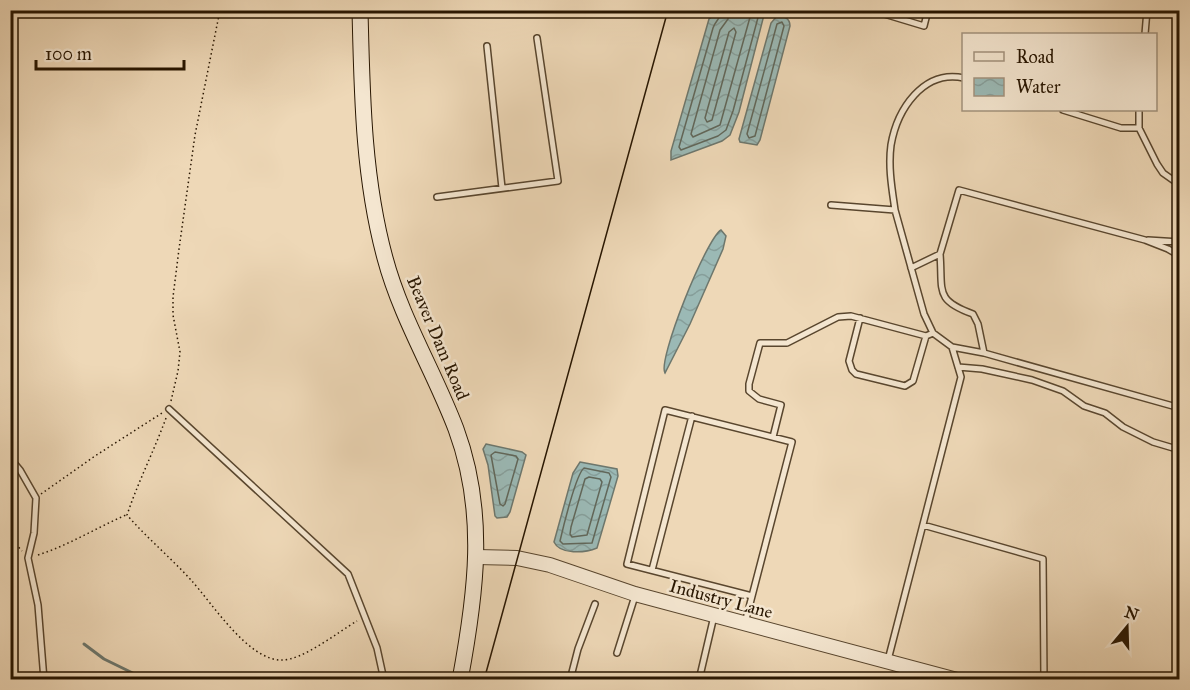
<svg xmlns="http://www.w3.org/2000/svg" width="1190" height="690" viewBox="0 0 1190 690" font-family="'IM FELL Great Primer',serif">
	<style>
		.water { fill: url(#water-waves); stroke: #6d776d; stroke-width: 1.5 }
		.lines { fill: none; stroke-linecap: round; stroke-linejoin: round }
		.shore { stroke: #61675a; stroke-width: 1.5 }
		.stream { stroke: #6d776d; stroke-width: 3 }
		.service-casing { stroke: #59462e; stroke-width: 8 }
		.tertiary-casing { stroke: #59462e; stroke-width: 16 }
		.secondary-casing { stroke: #271500; stroke-width: 17 }
		.path { stroke: #271500; stroke-width: 1.5; stroke-dasharray: 1.5 3; stroke-linecap: butt }
		.service { stroke: #f4e6d0; stroke-width: 5 }
		.tertiary { stroke: #f4e6d0; stroke-width: 14 }
		.secondary { stroke: #f4e6d0; stroke-width: 15 }
		.tram { stroke: #271500; stroke-width: 1.5 }
		.labels { text-anchor: middle; dominant-baseline: central; stroke-width: 5; stroke-linejoin: round; paint-order: stroke }
		.street-label { font-size: 18px; fill: #271500; stroke: #f4e6d0 }
	</style>
	<defs>
		<pattern id="water-waves" width="16" height="10" patternUnits="userSpaceOnUse" patternTransform="scale(1.5)"><rect width="16" height="10" fill="#9bb9b5"/><path d="M0 5q4-4 8 0t8 0" fill="none" stroke="#869e9a"/></pattern>
	</defs>
	<rect width="100%" height="100%" fill="#eed8b7"/>
	<filter id="stains"><feTurbulence type="fractalNoise" baseFrequency=".00333" numOctaves="4"/><feColorMatrix values="0 0 0 0 .2 0 0 0 0 .09 0 0 0 0 .02 0 0 0 .5 -.17"/></filter>
	<radialGradient id="worn" r=".72"><stop offset=".6" stop-color="#630" stop-opacity="0"/><stop offset="1" stop-color="#630" stop-opacity=".3"/></radialGradient>
	<path class="water" d="M719,11H765L739,112L730,135L722,141L671,160V151L709,19Z
		M777,16C784,16 790,18 790,26L760,140L757,145L740,142L739,139L771,23Z
		M721,230L726,236L723,249L690,324L665,373C657,361 706,239 721,230Z
		M486,444L522,452L526,455L510,512L507,517L497,518L495,516L488,465L483,449Z
		M580,462L617,469L618,476L597,548C585,553 560,555 554,542L573,473Z"/>
	<g class="lines">
		<path class="shore" d="M722,10C722,17 715,21 713,28L679,147L681,150L718,136L726,130L733,111L760,10
			M729,10L728,19L720,30L691,134L693,137L720,125L752,10
			M782,22L784,26L755,136L749,138L747,134L777,24Z
			M734,28L736,32L712,120L707,122L705,118L729,32Z
			M495,452L516,456L518,459L505,504L503,506L500,504L491,455Z
			M584,468L609,473L611,477L592,543L563,544L560,541C563,528 576,474 584,468Z
			M589,477L600,479L602,482L587,535L572,537L570,534L571,527L585,479Z"/>
		<path class="stream" d="M84,644L104,659L147,680"/>
		<g class="service-casing">
			<path id="service" d="M871,10L924,26L928,10
				M1145,34L1147,10
				M487,46L502,188
				M1063,110L1121,128H1139
				M1139,110V128L1157,164L1163,173L1180,185
				M437,197L558,181L537,38
				M831,205L895,210L924,314L933,333L952,347L984,353L1180,408
				M895,210C892,189 888,167 891,145C897,110 923,69 964,78
				M1148,240L1180,242
				M940,254C943,291 934,300 973,314L978,324L984,353
				M911,268L940,254L959,190L1145,240L1168,249L1180,256
				M860,318L849,361L852,370L856,374L905,386L913,381L926,336
				M958,367L982,369L1032,380L1063,391L1084,406L1105,413L1123,427L1153,442L1180,450
				M169,409L348,574L377,648L384,680
				M773,437L781,405L759,399L749,391V384L760,343H787L838,317L851,316L926,336L933,333
				M10,458L20,470L36,498L34,533L28,558L38,605L44,680
				M923,525L1043,559L1044,680
				M652,570L692,416
				M745,623L792,442L665,410L627,564L752,596
				M617,653L635,596
				M888,660L961,377L952,347
				M570,680L578,649L595,604
				M699,680L714,616"/>
		</g>
		<g class="tertiary-casing">
			<path id="tertiary" d="M477,557L517,558L550,565L635,594L957,680"/>
		</g>
		<g class="secondary-casing">
			<path id="secondary" d="M360,10C362,94 363,177 385,258C401,318 434,371 456,429C487,513 476,594 460,680"/>
		</g>
		<path class="path" d="M171,401L178,371L180,352L173,315V297L179,249L195,135L220,10
			M166,418C154,451 138,482 127,515C147,538 171,558 191,580C212,603 248,660 281,660C302,661 338,632 357,621
			M41,494L95,456L162,413
			M10,537L22,551
			M38,555C69,545 96,528 126,515"/>
		<use href="#service" class="service"/>
		<use href="#tertiary" class="tertiary"/>
		<use href="#secondary" class="secondary"/>
		<path class="tram" d="M484,680L668,10"/>
	</g>
	<g class="labels">
		<g class="street-label">
			<text transform="translate(438 338) rotate(67)">Beaver Dam Road</text>
			<text transform="translate(721 599) rotate(15)">Industry Lane</text>
		</g>
	</g>
	<rect width="1190" height="690" fill="none" stroke="#eed8b7" stroke-width="36"/>
	<rect x="12" y="12" width="1166" height="666" fill="none" stroke="#271500" stroke-width="3"/>
	<rect x="18" y="18" width="1154" height="654" fill="none" stroke="#271500" stroke-width="1.5"/>
	<rect x="962" y="33" width="195" height="78" fill="#f4e6d0" stroke="#a2927d" stroke-width="1.5"/>
	<rect x="974" y="52" width="30" height="9" fill="#f4e6d0" stroke="#a2927d" stroke-width="1.5"/>
	<text x="1016" y="63" font-size="18" fill="#271500">Road</text>
	<rect x="974" y="78" width="30" height="18" fill="url(#water-waves)" stroke="#a2927d" stroke-width="1.5"/>
	<text x="1016" y="93" font-size="18" fill="#271500">Water</text>
	<g transform="translate(1127 627) rotate(19)" stroke="#f4e6d0" stroke-width="4.5" paint-order="stroke">
	<path d="M0-4.5L10 22L0 15L-10 22Z" fill="#271500"/>
	<text y="-9" font-size="16" font-weight="bold" text-anchor="middle" fill="#271500">N</text>
	</g>
	<path d="M36 60v9h148v-9" fill="none" stroke="#271500" stroke-width="3"/>
	<text x="45" y="60" font-size="18" fill="#271500" stroke="#f4e6d0" stroke-width="4.5" paint-order="stroke">100 m</text>
	<rect width="100%" height="100%" filter="url(#stains)"/>
	<rect width="100%" height="100%" fill="url(#worn)"/>
</svg>
